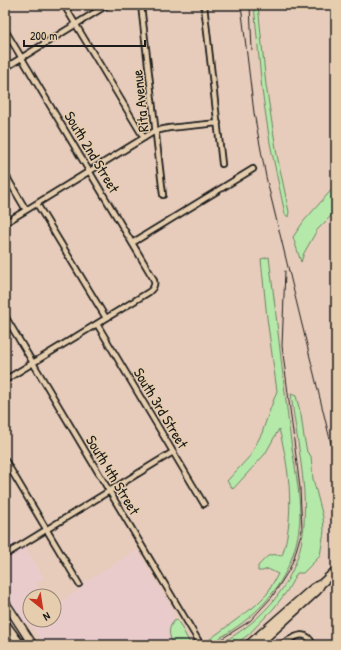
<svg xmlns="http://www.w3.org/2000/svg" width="341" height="650" viewBox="0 0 341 650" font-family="'Patrick Hand',sans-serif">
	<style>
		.built { fill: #e9cbcc }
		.green { fill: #b5e9a9; stroke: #688262 }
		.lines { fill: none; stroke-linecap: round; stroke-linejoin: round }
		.minor-casing { stroke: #1c1c1c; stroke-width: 8 }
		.primary-casing { stroke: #1c1c1c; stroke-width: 10 }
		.minor { stroke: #e5cdad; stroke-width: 4.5 }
		.primary { stroke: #e5cdad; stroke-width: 7 }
		.rail { stroke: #1c1c1c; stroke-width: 1 }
		.labels { text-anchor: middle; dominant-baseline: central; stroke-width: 3; stroke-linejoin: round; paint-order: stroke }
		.street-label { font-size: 15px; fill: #1c1c1c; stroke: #e5cdad }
	</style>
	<rect width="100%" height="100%" fill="#e7ccbb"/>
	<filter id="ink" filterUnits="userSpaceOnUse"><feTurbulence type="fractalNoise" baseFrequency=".025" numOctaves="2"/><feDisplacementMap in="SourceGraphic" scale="8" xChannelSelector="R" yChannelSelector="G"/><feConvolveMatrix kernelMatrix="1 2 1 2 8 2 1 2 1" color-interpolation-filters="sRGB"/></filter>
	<g filter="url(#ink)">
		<path class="built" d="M5,526L16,545L5,551Z
			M25,546L44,578L36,583L44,596H30V620H54V603L60,602L79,590L77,587L137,550L172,609L175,623L176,645H44L31,625L22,623L5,595V559Z
			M5,632V633L15,645H5Z"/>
		<path class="green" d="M254,5H258L266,85L277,155L289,212L288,217L285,214L270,143L262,90Z
			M335,186L336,188V211L317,230L304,253L301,262L293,237L304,221Z
			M269,257C276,313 282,369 289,426C292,455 300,486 300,516C299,553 281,590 253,614C240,626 223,636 208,645L206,642L255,606L267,594L278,574L268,569L262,571H258V566C267,557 268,552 282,556C295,516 290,470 279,429L265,454L233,489L227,481L250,456L262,433L268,415L277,391L267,318L261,259Z
			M291,394L296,396L301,415L304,437L307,452L311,456L313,479L323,517L324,531L320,556L303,573H297L287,591L274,608L248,635L234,645H218C265,620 300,580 304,524C307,481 296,437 291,394Z
			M175,620L178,621L191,645H173C169,635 167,628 175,620Z"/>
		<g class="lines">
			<g class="minor-casing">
				<path id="minor" d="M64,5L144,138
					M141,5L163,195
					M204,5L222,164
					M5,30L153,278C156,284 154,288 149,292L5,380
					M5,68L107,5
					M5,174L26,210
					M37,204L106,318
					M5,223L155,131L169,128L218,123
					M132,243L253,169
					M5,316L201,645
					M97,324L204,504
					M5,460L79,584
					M5,555L173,452
					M280,645C293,638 306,627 313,645"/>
			</g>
			<g class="primary-casing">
				<path id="primary" d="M5,602L33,645
					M5,623L21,645
					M248,645L313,588L320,584
					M258,645L317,591L321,584L336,570"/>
			</g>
			<use href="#minor" class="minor"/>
			<use href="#primary" class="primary"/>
			<path class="rail" d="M241,5L254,113L266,177L336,464
				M250,5L252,50
				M212,645L250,621L272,597L289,570L294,558L302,530L300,488L282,346L285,271"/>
		</g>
	</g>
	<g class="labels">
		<g class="street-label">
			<text transform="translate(140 101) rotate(-96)">Rita Avenue</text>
			<text transform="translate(92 152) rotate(59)">South 2nd Street</text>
			<text transform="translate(161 408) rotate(59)">South 3rd Street</text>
			<text transform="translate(113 475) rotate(59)">South 4th Street</text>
		</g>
	</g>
	<rect width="341" height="650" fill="none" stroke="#e5cdad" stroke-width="20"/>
	<rect x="10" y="10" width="321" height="630" fill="none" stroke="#1c1c1c" stroke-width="1.5" filter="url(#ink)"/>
	<g transform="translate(42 608) rotate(150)"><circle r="19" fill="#e5cdad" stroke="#958673"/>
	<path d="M0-3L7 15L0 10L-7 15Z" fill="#c8321e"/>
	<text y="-6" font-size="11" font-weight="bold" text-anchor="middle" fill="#1c1c1c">N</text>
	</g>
	<path d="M24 40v6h121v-6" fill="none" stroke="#1c1c1c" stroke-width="2"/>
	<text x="30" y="40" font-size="12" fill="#1c1c1c" stroke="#e5cdad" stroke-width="3" paint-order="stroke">200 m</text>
</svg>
